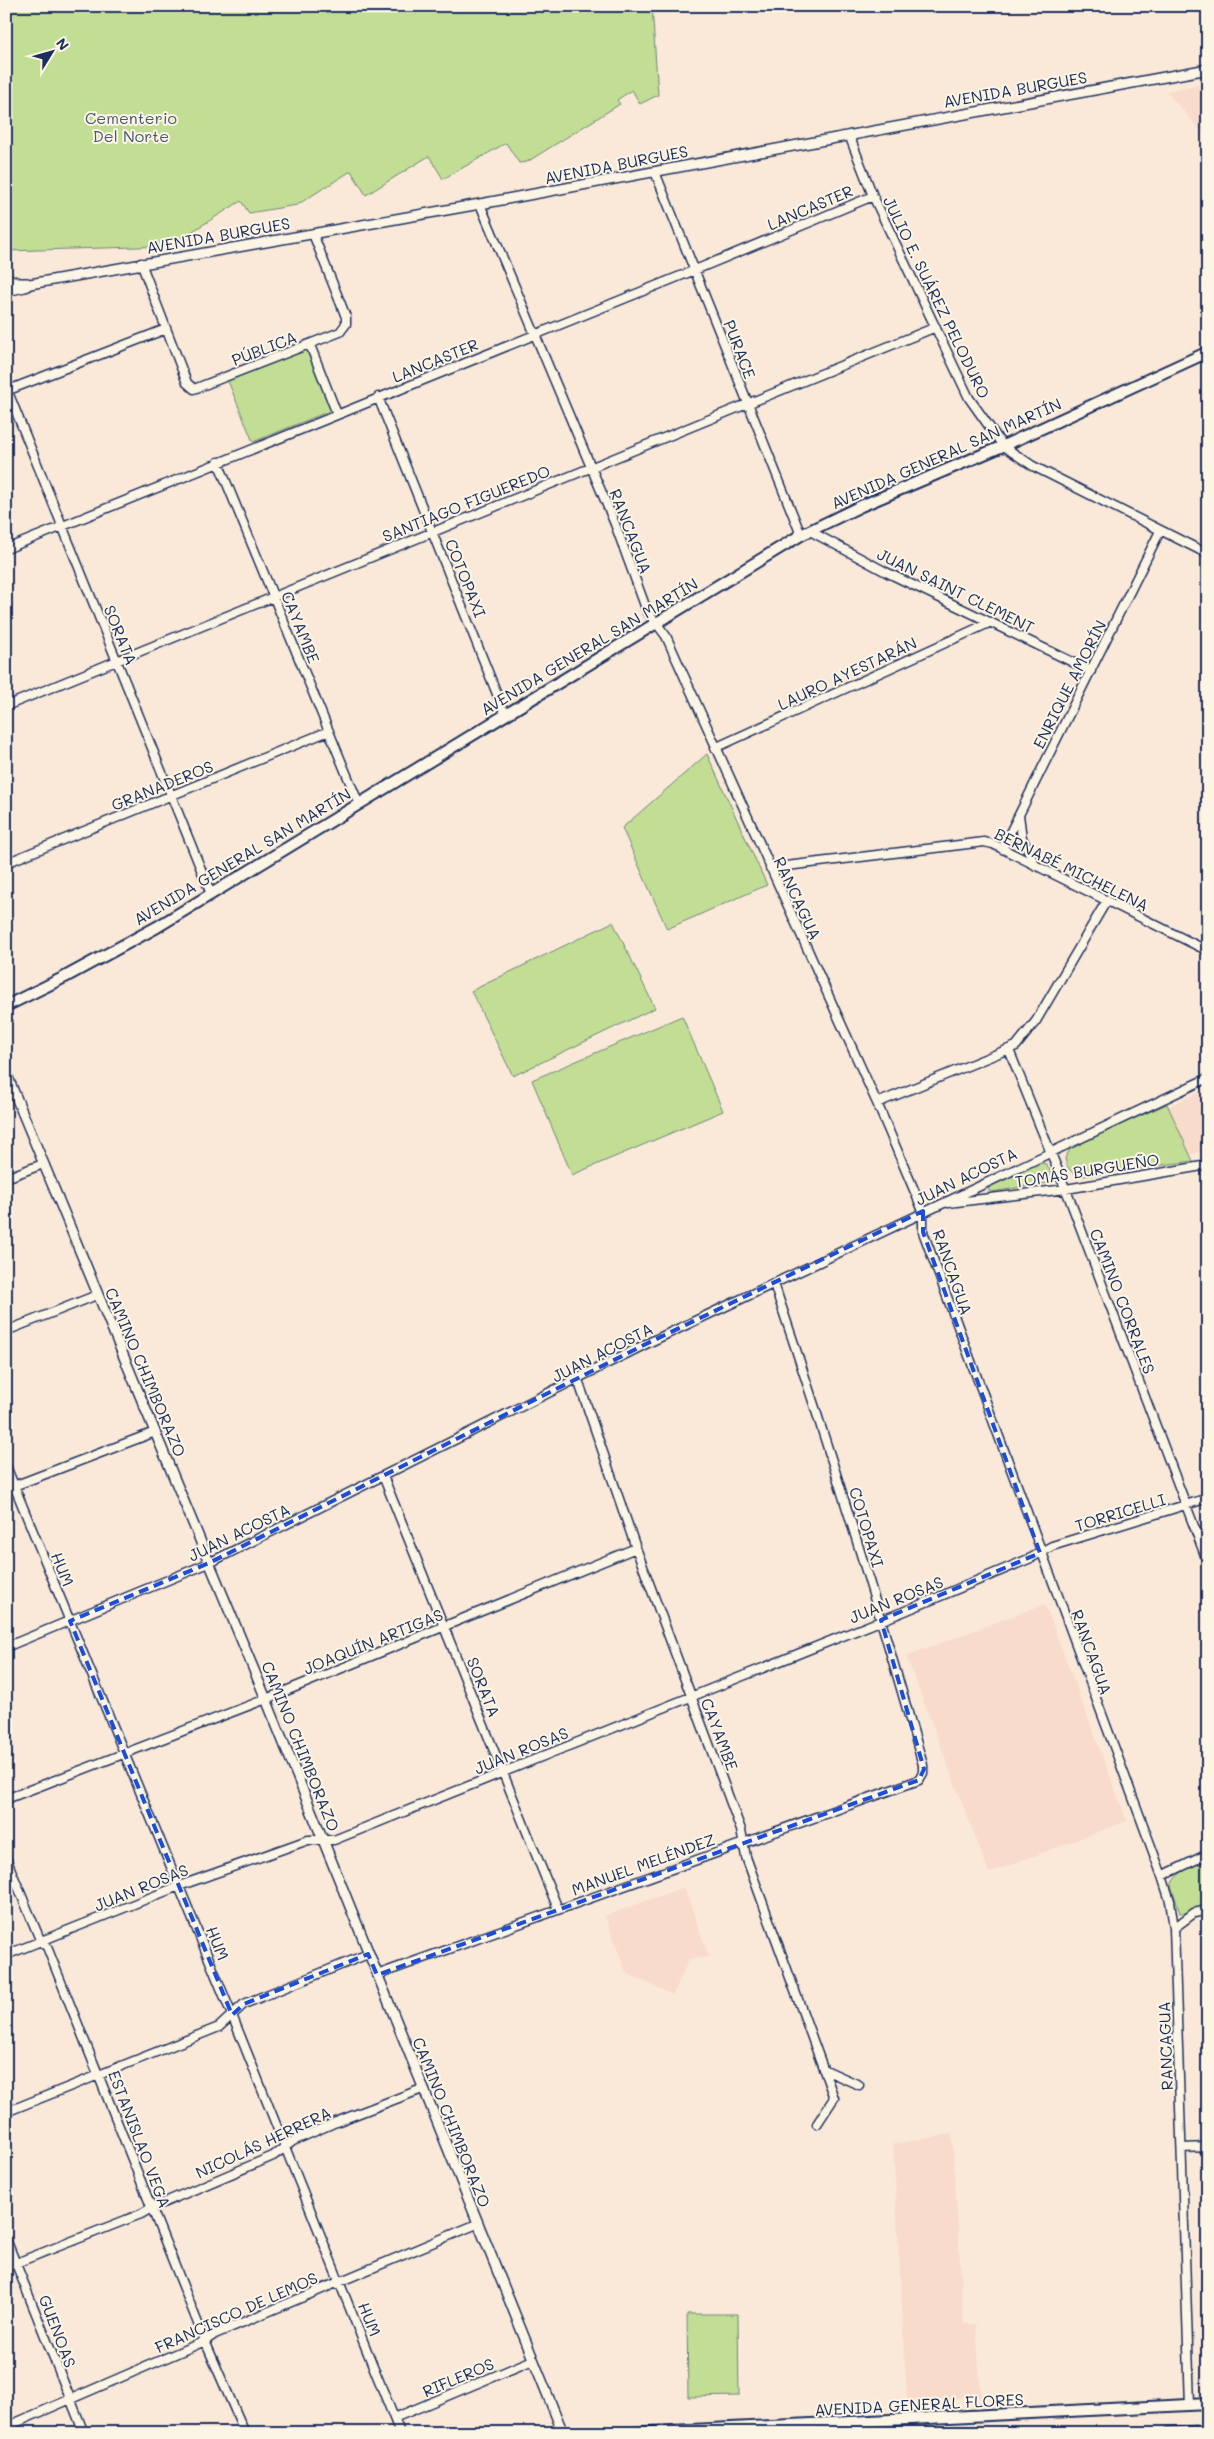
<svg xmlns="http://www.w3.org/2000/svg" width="1214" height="2439" viewBox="0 0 1214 2439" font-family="Mali,sans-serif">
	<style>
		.built { fill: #f8dbcb }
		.green { fill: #c2dd94; stroke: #6e8679 }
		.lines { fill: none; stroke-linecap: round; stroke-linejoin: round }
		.minor-casing { stroke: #1b2f5e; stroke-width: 11 }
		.tertiary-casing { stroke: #1b2f5e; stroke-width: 12 }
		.secondary-casing { stroke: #1b2f5e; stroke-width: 14 }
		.minor { stroke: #fcf5e5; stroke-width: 8 }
		.tertiary { stroke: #fcf5e5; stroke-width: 9 }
		.secondary { stroke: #fcf5e5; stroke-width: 10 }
		.marked { fill: none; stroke: #1d4ed8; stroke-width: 4; stroke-dasharray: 10 6; stroke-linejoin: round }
		.labels { text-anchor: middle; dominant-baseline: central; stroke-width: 4; stroke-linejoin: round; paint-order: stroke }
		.street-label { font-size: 16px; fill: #1b2f5e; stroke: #fcf5e5 }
		.park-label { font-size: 16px; fill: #455a6c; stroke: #fcf5e5 }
	</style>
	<rect width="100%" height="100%" fill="#fae9d9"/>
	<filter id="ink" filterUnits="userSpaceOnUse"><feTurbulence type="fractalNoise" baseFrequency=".02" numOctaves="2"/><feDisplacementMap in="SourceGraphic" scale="10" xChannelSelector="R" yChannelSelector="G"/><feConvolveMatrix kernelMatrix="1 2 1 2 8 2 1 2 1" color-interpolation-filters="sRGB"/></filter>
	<g filter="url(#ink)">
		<path class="built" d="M1208,83V139L1166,91Z
			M1206,1089L1208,1151L1191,1154L1168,1107Z
			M1045,1604L1127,1821L989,1873L906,1656Z
			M684,1887L709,1957L689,1959L673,1995L626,1973L605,1916Z
			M952,2134L964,2324H976L981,2397L907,2401L893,2144Z"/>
		<path class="green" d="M6,6H652L658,95L640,104L632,90L617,100L620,104L527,162L519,163L506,143L443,179L429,156L366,195L351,171L297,205L249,213L241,201L169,246L6,251Z
			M307,350L332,410L253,442L228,381Z
			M707,754L767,885L667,929L622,828Z
			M613,922L655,1008L513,1076L471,991Z
			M682,1016L723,1111L572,1175L532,1080Z
			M1167,1104L1193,1161L1083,1176C1072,1174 1067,1170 1065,1158L1072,1146Z
			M1038,1162L1046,1164L1051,1172L1052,1178L1047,1183L992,1192L988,1190L989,1185Z
			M1208,1860V1906L1186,1913H1180L1171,1885C1178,1870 1193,1866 1208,1860Z
			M687,2314H738L739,2396L688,2397Z"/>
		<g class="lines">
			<g class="minor-casing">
				<path id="minor" d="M849,135L873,196L969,398L1003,446L1033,466L1208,554
					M655,172L801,535
					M480,204L615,524L647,611L666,636L877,1103L923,1211V1232L1162,1876L1170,1901L1174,1928L1190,2405
					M141,263L187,383L194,389L340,332L346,324V317L313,234
					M310,345L337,414
					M6,387L211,894
					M6,391L166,329
					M378,397L505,714
					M218,462L358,802
					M810,531L886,572L1091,671
					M6,549L695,270L873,196
					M6,706L936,327
					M715,748L991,622
					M1019,815L1022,838L1036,866
					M1002,849L1160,531
					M6,863L329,731
					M770,868L984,842L993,844L1208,951
					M1009,1050L1070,1200L1208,1563
					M877,1103L1016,1046L1036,1021L1107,900
					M6,1178L43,1164
					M948,1203L1066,1189L1208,1165
					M6,1331L97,1295
					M578,1380L636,1548L741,1830L746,1857L834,2098L817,2124
					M6,1466L232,2015L400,2433
					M383,1476L558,1909
					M6,1489L155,1432
					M6,1647L209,1563L646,1344L1208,1078
					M6,1799L266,1699L636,1548
					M6,1858L41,1942L47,1947L205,2341L245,2433
					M1162,1876L1208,1854
					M1174,1928L1194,1913L1208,1910
					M6,1955L179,1886L308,1840H334L905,1611L1031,1558L1052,1546L1208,1498
					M377,1975L919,1780L923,1773V1765C877,1603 828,1443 774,1284
					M823,2069L859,2085
					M6,2112L219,2027L244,2004L368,1954
					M1182,2148L1208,2147
					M6,2239L84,2433
					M6,2267L141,2214L151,2208L273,2156L293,2141L336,2122L422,2089
					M394,2418L533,2360
					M6,2427L205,2341L215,2334L477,2224"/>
			</g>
			<g class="tertiary-casing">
				<path id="tertiary" d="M6,278L19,283H27
					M6,291L25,287L30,284L480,204L1208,69
					M6,1073L266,1699L563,2433"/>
			</g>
			<g class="secondary-casing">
				<path id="secondary" d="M6,1006L65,977L157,927L801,535L861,506L1003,446L1208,352
					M632,2433L1208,2404
					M1170,2433L1208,2431"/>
			</g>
			<use href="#minor" class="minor"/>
			<use href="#tertiary" class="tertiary"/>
			<use href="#secondary" class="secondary"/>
		</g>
	</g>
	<path class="marked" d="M923,1211V1232L1040,1553L881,1620L924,1769L919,1780L377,1975L368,1954L244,2004L232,2015L70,1621L209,1563L646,1344Z"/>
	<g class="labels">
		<g class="street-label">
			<text transform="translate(1015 89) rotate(-10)">AVENIDA BURGUES</text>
			<text transform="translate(616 164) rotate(-11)">AVENIDA BURGUES</text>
			<text transform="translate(810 207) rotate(-23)">LANCASTER</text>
			<text transform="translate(218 235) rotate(-10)">AVENIDA BURGUES</text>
			<text transform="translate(937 297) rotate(64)">JULIO E. SUÁREZ PELODURO</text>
			<text transform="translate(264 348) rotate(-21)">PÚBLICA</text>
			<text transform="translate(740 349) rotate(69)">PURACE</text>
			<text transform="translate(435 360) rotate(-22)">LANCASTER</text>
			<text transform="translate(946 453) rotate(-24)">AVENIDA GENERAL SAN MARTÍN</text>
			<text transform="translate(466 503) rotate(-22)">SANTIAGO FIGUEREDO</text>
			<text transform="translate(631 531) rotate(69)">RANCAGUA</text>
			<text transform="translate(466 578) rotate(68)">COTOPAXI</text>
			<text transform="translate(956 590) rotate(26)">JUAN SAINT CLEMENT</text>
			<text transform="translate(301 627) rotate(68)">CAYAMBE</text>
			<text transform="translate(121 635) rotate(68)">SORATA</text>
			<text transform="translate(589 646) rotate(-31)">AVENIDA GENERAL SAN MARTÍN</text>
			<text transform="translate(847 673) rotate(-25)">LAURO AYESTARÁN</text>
			<text transform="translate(1069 684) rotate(-63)">ENRIQUE AMORÍN</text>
			<text transform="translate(162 785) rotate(-22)">GRANADEROS</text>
			<text transform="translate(242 856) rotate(-31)">AVENIDA GENERAL SAN MARTÍN</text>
			<text transform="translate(1072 869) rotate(26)">BERNABÉ MICHELENA</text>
			<text transform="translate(798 898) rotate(65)">RANCAGUA</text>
			<text transform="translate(1087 1170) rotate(-9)">TOMÁS BURGUEÑO</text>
			<text transform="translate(966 1176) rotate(-26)">JUAN ACOSTA</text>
			<text transform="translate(953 1272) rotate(71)">RANCAGUA</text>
			<text transform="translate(1123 1301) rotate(69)">CAMINO CORRALES</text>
			<text transform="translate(602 1352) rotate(-27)">JUAN ACOSTA</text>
			<text transform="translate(146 1372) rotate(67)">CAMINO CHIMBORAZO</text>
			<text transform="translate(1120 1512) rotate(-17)">TORRICELLI</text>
			<text transform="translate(867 1527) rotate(73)">COTOPAXI</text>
			<text transform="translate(239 1532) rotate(-26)">JUAN ACOSTA</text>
			<text transform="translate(63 1569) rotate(68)">HUM</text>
			<text transform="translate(896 1599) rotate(-22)">JUAN ROSAS</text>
			<text transform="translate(373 1641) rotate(-22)">JOAQUÍN ARTIGAS</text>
			<text transform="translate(1092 1652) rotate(70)">RANCAGUA</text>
			<text transform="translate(484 1687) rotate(68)">SORATA</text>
			<text transform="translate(720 1734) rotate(69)">CAYAMBE</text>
			<text transform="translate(301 1746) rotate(68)">CAMINO CHIMBORAZO</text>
			<text transform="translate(521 1750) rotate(-22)">JUAN ROSAS</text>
			<text transform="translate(643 1864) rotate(-20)">MANUEL MELÉNDEZ</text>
			<text transform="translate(141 1887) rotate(-22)">JUAN ROSAS</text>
			<text transform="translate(218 1943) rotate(68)">HUM</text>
			<text transform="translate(1165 2046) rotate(-92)">RANCAGUA</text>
			<text transform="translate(452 2122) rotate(68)">CAMINO CHIMBORAZO</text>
			<text transform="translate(140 2139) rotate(69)">ESTANISLAO VEGA</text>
			<text transform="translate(263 2142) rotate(-25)">NICOLÁS HERRERA</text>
			<text transform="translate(236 2312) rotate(-24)">FRANCISCO DE LEMOS</text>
			<text transform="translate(370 2319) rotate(68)">HUM</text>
			<text transform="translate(58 2331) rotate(69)">GUENOAS</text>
			<text transform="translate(458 2377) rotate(-23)">RIFLEROS</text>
			<text transform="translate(919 2404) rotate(-3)">AVENIDA GENERAL FLORES</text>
		</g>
		<g class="park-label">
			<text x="131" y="117">Cementerio<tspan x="131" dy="18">Del Norte</tspan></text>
		</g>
	</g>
	<rect width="1214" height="2439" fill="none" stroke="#fcf5e5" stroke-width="25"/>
	<rect x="12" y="12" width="1189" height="2414" fill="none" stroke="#1b2f5e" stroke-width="2" filter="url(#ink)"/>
	<g transform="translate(52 52) rotate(53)" stroke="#fcf5e5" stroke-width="4" paint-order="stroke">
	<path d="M0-4L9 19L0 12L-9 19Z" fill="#1b2f5e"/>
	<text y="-8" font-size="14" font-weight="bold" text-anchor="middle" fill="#1b2f5e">N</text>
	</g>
</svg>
